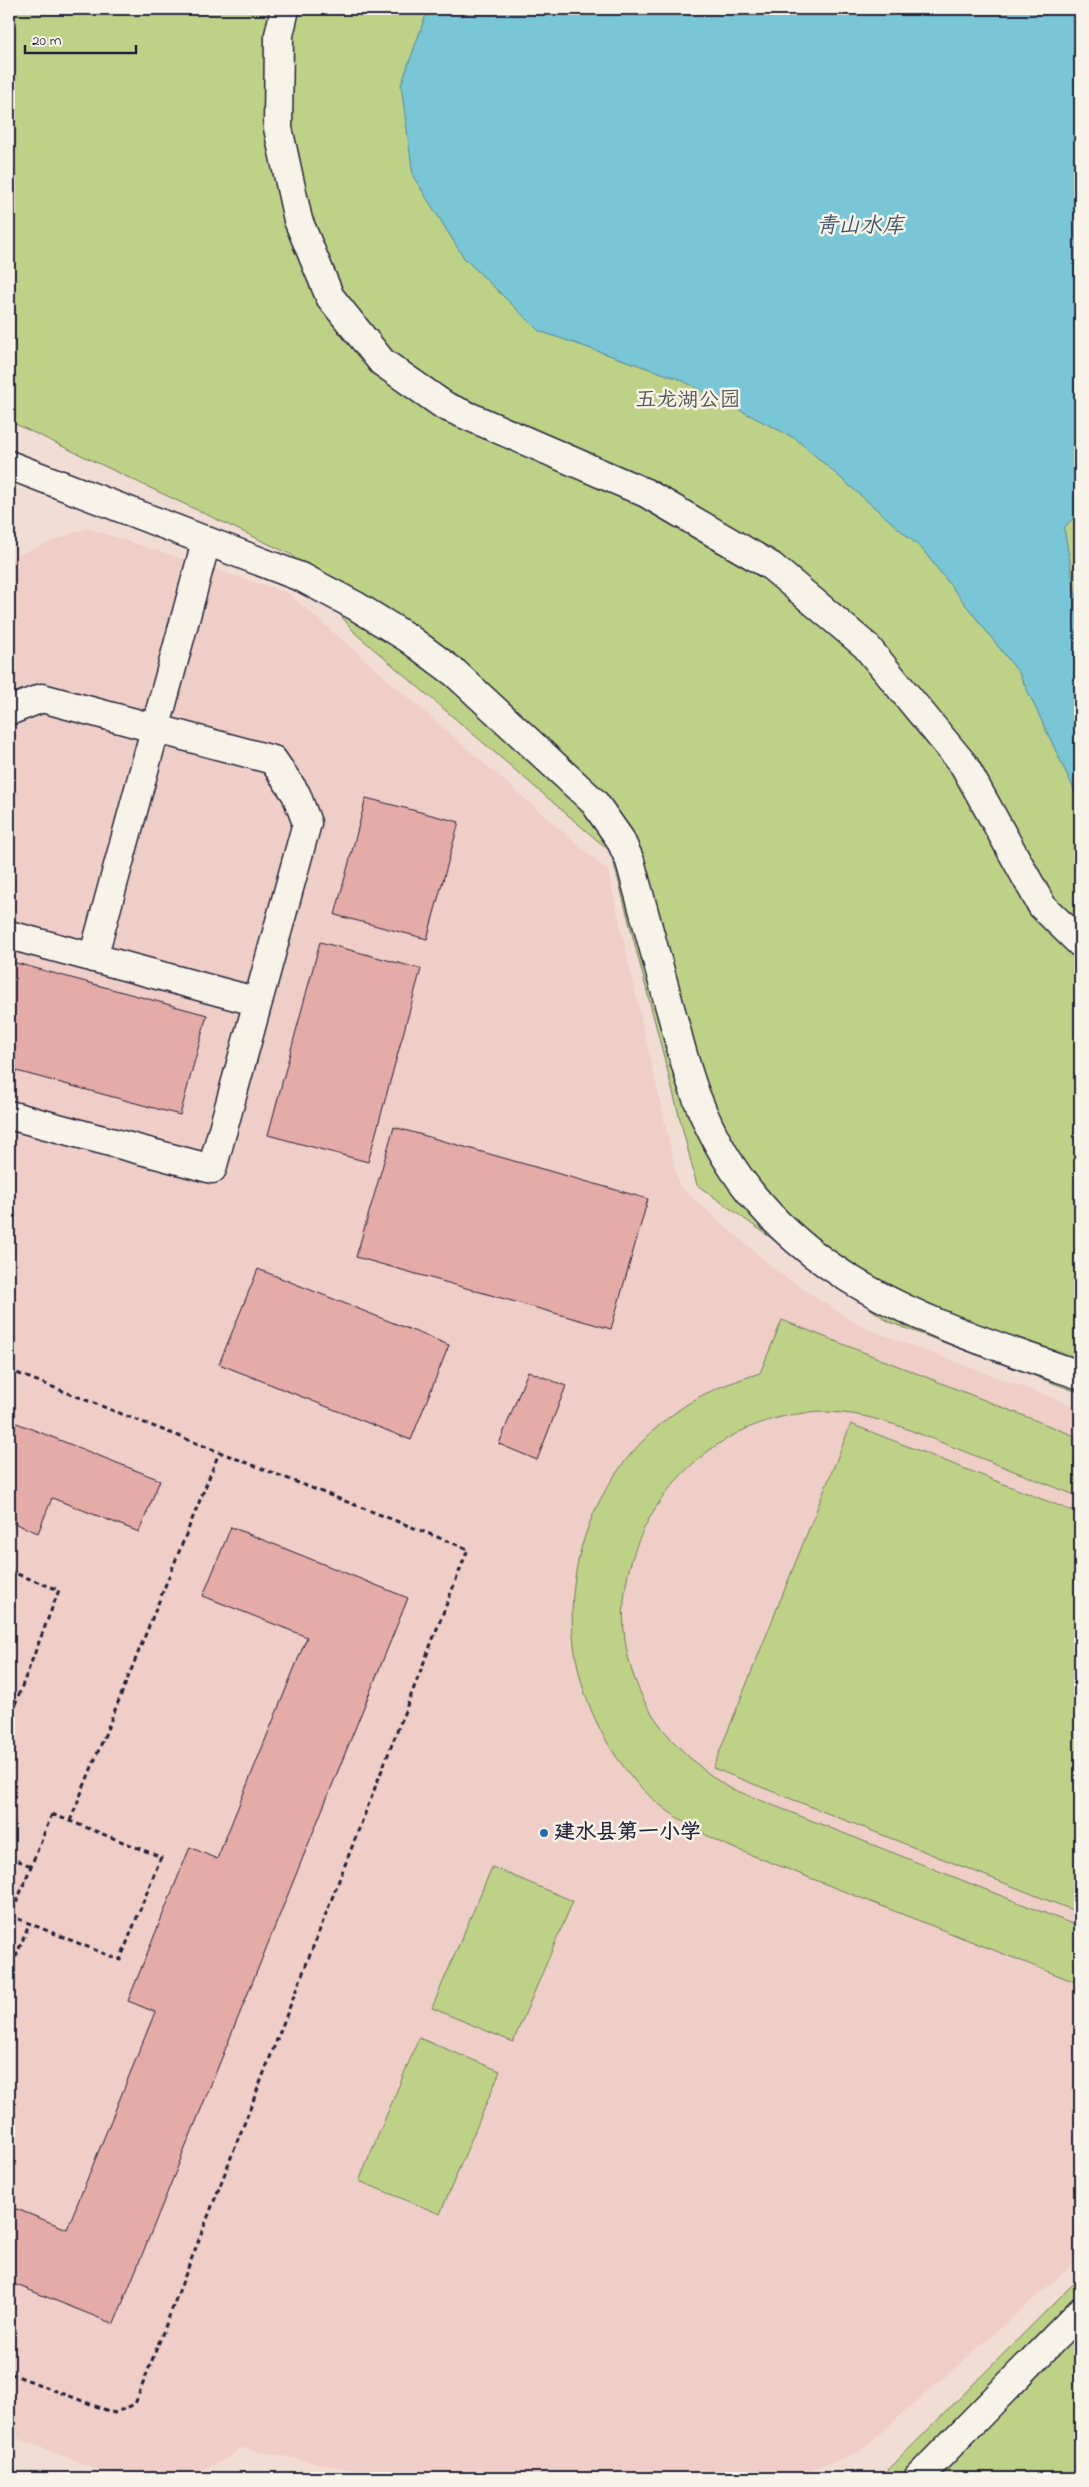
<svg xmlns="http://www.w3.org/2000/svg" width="1089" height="2487" viewBox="0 0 1089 2487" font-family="'Indie Flower','LXGW WenKai TC',sans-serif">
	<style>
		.built { fill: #eecec6 }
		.green { fill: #bed287; stroke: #707a61 }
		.water { fill: #78c6d6; stroke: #568498 }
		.building { fill: #e5aba6; stroke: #22223b }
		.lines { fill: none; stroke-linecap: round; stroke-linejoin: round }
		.minor-casing { stroke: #22223b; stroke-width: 31 }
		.path { stroke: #22223b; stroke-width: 3; stroke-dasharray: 5 4; stroke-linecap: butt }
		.minor { stroke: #f7f3e8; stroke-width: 28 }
		.poi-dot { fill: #1f6fb2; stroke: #f7f3e8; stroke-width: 2 }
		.labels { text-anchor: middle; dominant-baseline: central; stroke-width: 5; stroke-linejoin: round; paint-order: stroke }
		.park-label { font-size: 21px; fill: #515752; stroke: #f7f3e8 }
		.poi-label { font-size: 21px; font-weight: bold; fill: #22223b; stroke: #f7f3e8; text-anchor: start }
		.water-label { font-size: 22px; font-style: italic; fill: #3c536a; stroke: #f7f3e8 }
	</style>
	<rect width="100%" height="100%" fill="#f2ddd4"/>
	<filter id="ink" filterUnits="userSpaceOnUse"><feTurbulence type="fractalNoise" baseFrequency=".02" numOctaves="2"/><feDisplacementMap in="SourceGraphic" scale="10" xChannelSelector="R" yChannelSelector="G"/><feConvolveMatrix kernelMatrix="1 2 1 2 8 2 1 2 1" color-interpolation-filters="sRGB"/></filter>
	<g filter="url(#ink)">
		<path class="built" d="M87,528L288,593L608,871L679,1186L780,1274L862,1327L1080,1408V2258L859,2452L790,2478H394L241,2448L222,2461L180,2478H120L9,2435V558Z"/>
		<path class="green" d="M9,9H1080V1393L889,1322L697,1185L611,852L355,633L292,555L9,421Z
			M782,1320L1080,1438V1497L902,1427C883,1421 864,1415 843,1413C691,1398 572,1567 646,1704C666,1739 694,1764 727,1787L1080,1927V1984L721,1843C689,1826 658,1808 635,1781C531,1660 559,1481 697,1398C717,1387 739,1380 760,1373Z
			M851,1424L1080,1514V1913L713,1768Z
			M492,1867L573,1901L513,2042L432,2008Z
			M419,2038L500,2071L440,2214L359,2181Z
			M1080,2277V2478H880Z"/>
		<path class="water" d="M428,9H1080V511L1064,528L1080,619V802L1019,673L922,549L796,439L679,379L539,331L464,258L413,176L401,85Z"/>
		<path class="building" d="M366,798L459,822L427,939L335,915Z
			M320,942L421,969L368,1162L268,1135Z
			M9,961L207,1015L180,1115L9,1069Z
			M394,1127L648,1199L611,1329L356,1257Z
			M258,1269L449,1345L411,1440L219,1364Z
			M528,1371L566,1386L537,1460L499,1444Z
			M9,1420L160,1480L139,1532L52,1498L38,1533L9,1521Z
			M231,1527L408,1598L114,2324L9,2282V2206L67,2229L155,2012L128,2001L190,1847L217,1859L307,1637L203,1596Z"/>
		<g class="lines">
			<g class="minor-casing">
				<path id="minor" d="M285,9L279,35L278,128L298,220L330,297L382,362L445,406L646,493L771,566L866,646L964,765L1042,906L1080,943
					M9,465L303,578L356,606L408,638L455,673L594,802L620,839L630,861C643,909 656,956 669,1004C678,1035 685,1068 697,1098C764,1272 919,1320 1080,1375
					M9,711L42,698L273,760L296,794L307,823L212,1169L9,1115
					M9,935L258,1002
					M93,958L206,542
					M918,2478L1080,2312"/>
			</g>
			<path class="path" d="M9,1370L468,1549L135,2404L114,2413L9,2373
				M9,1571L59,1590L9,1720
				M52,1814L161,1857L120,1960L11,1916Z
				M70,1821L219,1453
				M9,1857L31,1866
				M9,1974L29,1924"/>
			<use href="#minor" class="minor"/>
		</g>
	</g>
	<circle class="poi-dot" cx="544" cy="1833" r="5"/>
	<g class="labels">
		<g class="park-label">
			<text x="688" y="401">五龙湖公园</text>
		</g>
		<g class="poi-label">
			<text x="554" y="1833">建水县第一小学</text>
		</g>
		<g class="water-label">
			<text x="860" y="227">青山水库</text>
		</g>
	</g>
	<rect width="1089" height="2487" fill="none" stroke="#f7f3e8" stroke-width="30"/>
	<rect x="15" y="15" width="1059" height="2457" fill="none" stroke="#22223b" stroke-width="2" filter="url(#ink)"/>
	<path d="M25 45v8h111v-8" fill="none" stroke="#22223b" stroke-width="2.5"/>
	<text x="32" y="45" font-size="15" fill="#22223b" stroke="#f7f3e8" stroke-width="4" paint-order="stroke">20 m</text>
</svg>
